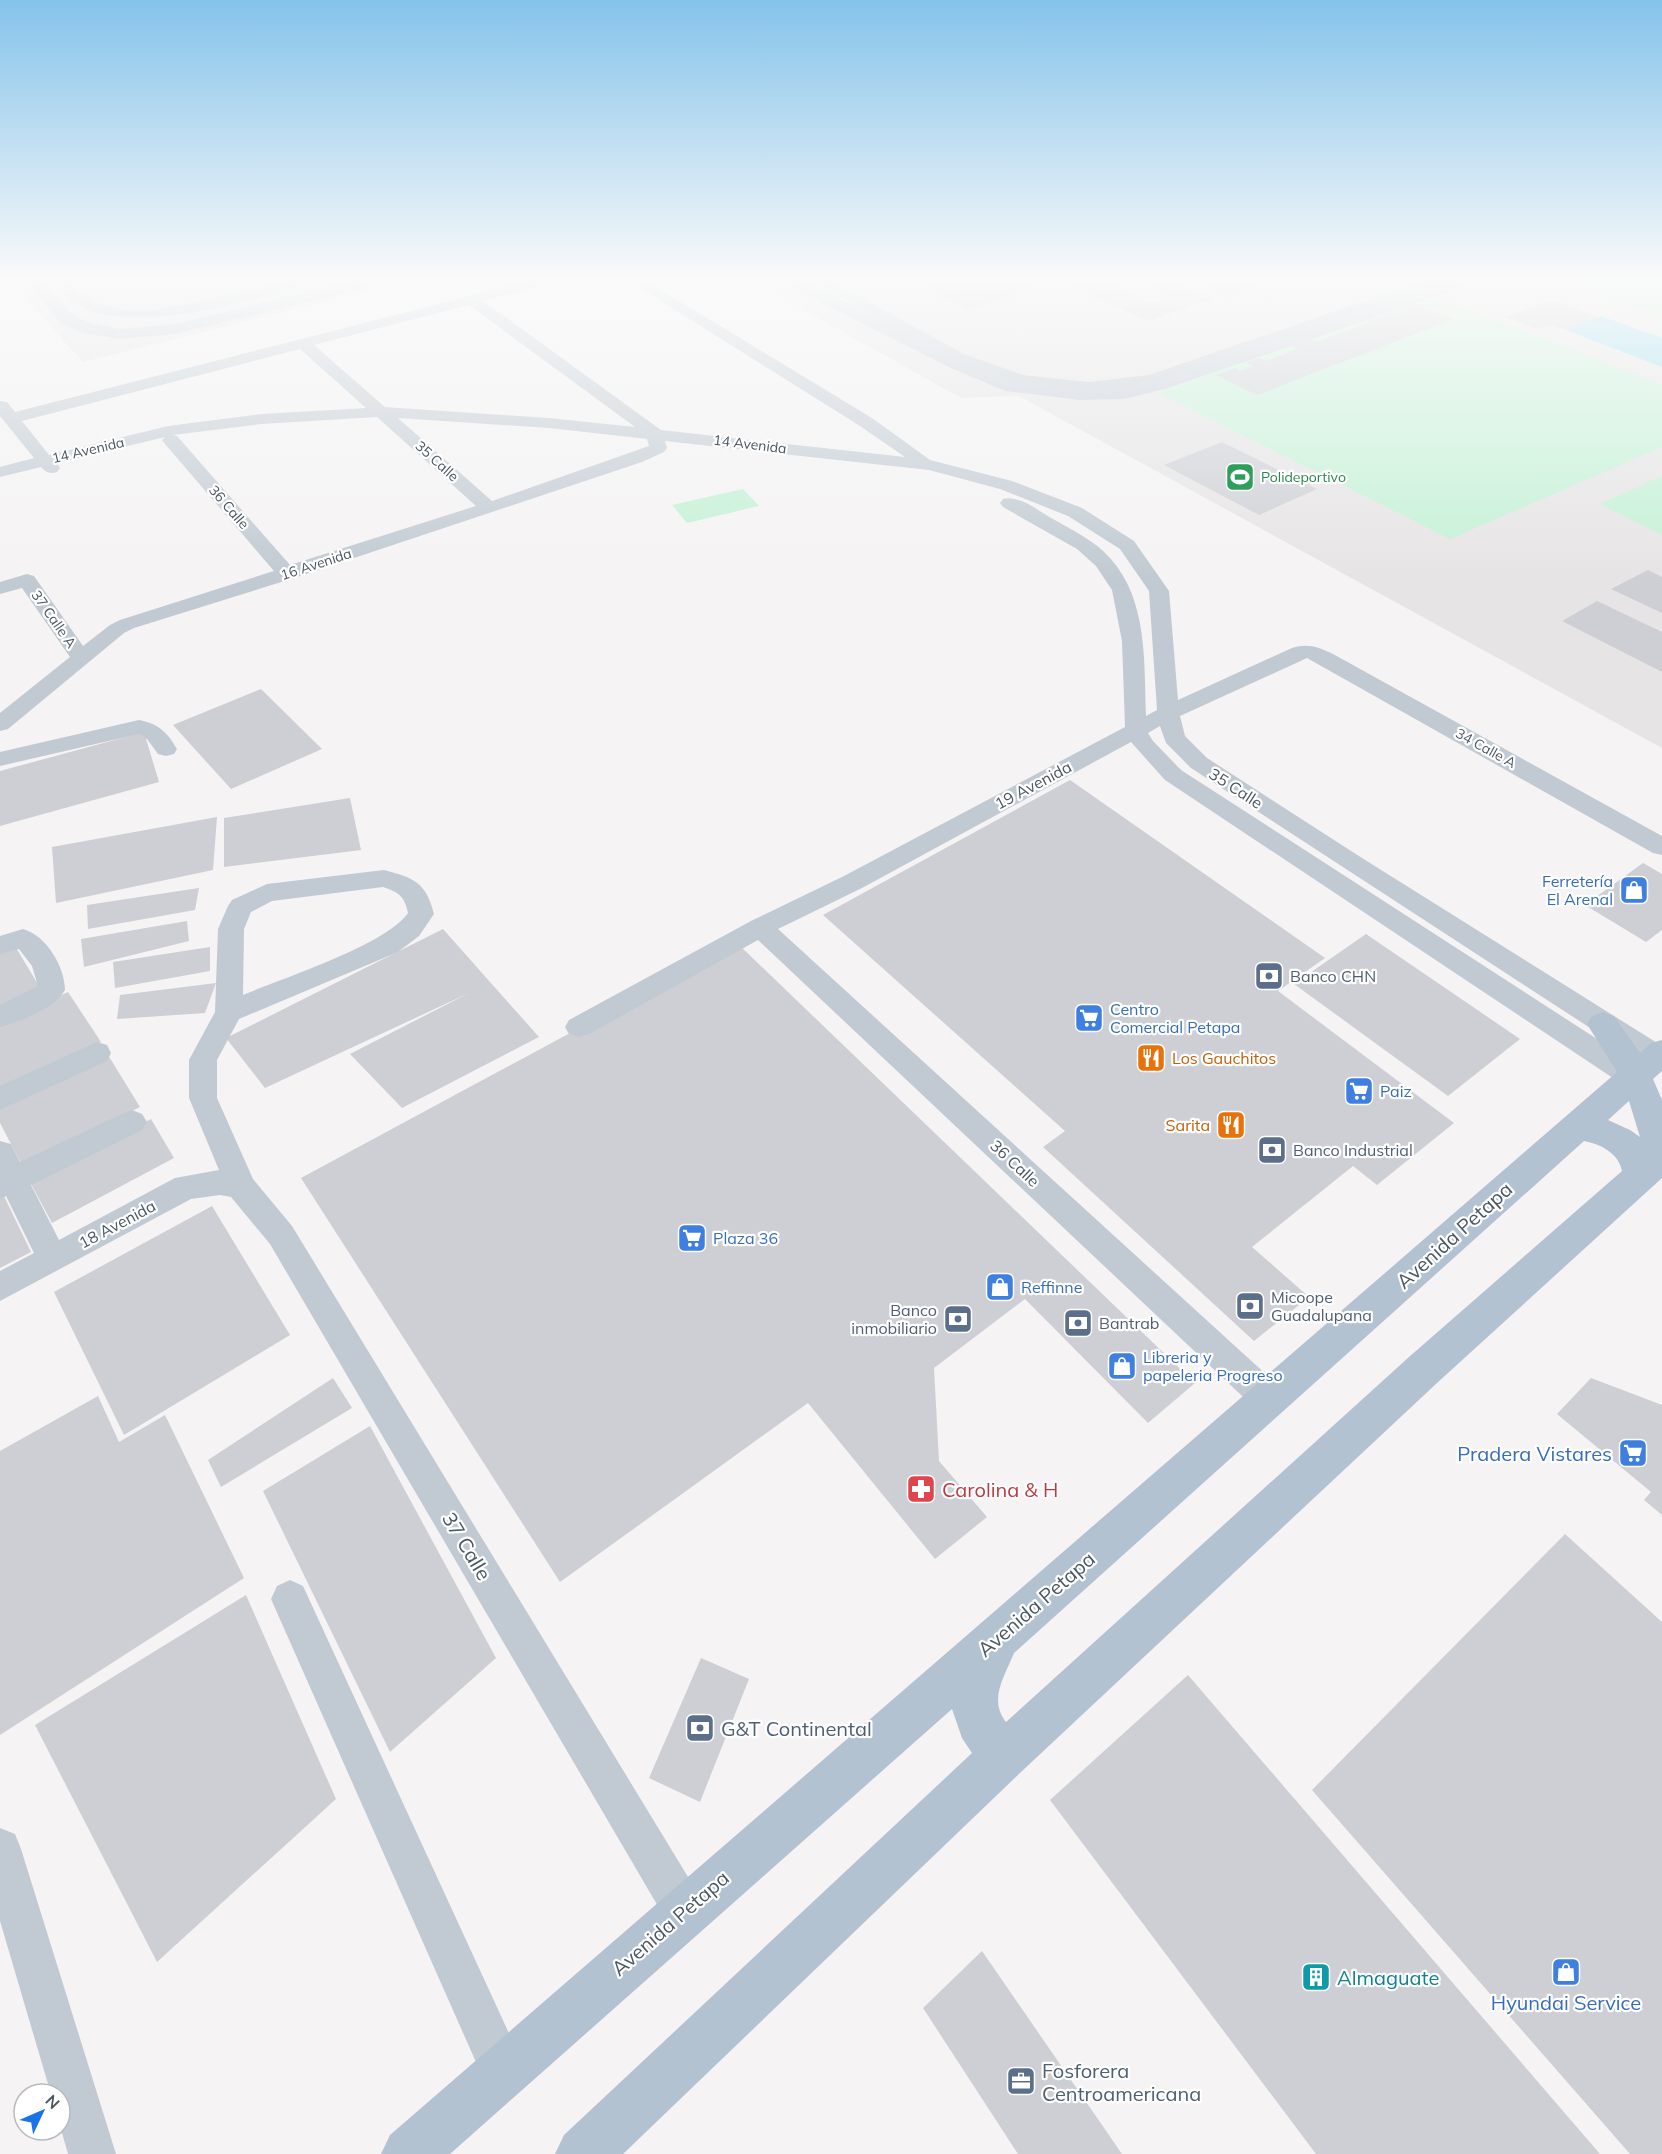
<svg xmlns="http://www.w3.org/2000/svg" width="1662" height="2154" viewBox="0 0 1662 2154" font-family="Mulish,sans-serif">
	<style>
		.education { fill: #e6e4e5 }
		.green { fill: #c3f1d5 }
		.water { fill: #90daee }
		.building { fill: #cdcfd5; fill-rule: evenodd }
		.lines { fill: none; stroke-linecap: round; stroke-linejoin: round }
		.street { fill: #c1cad2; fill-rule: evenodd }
		.secondary { fill: #c1cbd6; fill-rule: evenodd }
		.primary { fill: #b3c2d1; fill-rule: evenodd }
		.labels { text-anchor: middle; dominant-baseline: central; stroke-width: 4.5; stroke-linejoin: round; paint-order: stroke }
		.far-street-label { font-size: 14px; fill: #4a5661; stroke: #fff }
		.far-leisure-label { font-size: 14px; fill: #27864d; stroke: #fff; text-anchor: start }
		.street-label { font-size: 16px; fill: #4a5661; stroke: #fff }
		.shop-label { font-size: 16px; fill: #366cbe; stroke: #fff; text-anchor: start }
		.service-label { font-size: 16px; fill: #4e5e75; stroke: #fff; text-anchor: start }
		.food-label { font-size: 16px; fill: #c56008; stroke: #fff; text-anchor: start }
		.near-street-label { font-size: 20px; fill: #4a5661; stroke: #fff }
		.near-shop-label { font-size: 20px; fill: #366cbe; stroke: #fff; text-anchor: end }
		.near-health-label { font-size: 20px; fill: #be3a42; stroke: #fff; text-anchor: start }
		.near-service-label { font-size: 20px; fill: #4e5e75; stroke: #fff; text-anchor: start }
		.near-culture-label { font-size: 20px; fill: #0d838f; stroke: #fff; text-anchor: start }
	</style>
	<rect width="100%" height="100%" fill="#f5f3f3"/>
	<path class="education" d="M0,278H421L83,362L9,280L0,282Z
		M747,278H1662V748L1019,396L961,398Z"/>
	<path class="green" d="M1598,278H1650L1662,282V318L1575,287Z
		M1432,295L1662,385V447L1450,539L1159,393L1336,327Z
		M1662,476V535L1600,504Z
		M743,489L759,506L687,523L672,505Z"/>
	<path class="water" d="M1601,316L1662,338V367L1566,330Z"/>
	<path class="building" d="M904,278H1015L1037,288L967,310Z
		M1096,278H1164L1213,299L1148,321L1072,286ZM1137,282L1170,297L1151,303L1118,288Z
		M1185,278H1284L1227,297Z
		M1552,300L1597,317L1566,330L1550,325L1537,329L1506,317Z
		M1415,304L1454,319L1257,395L1216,375L1235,368L1240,371L1253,366L1246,363L1259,358L1266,361L1297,349L1291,346L1310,339L1317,342Z
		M1222,442L1317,489L1259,515L1164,465Z
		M1648,570L1662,577V613L1611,589Z
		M1597,601L1662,632V672L1562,621Z
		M261,689L322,749L231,789L173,725Z
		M144,732L159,782L0,826V771Z
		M1070,780L1325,958L1278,991L1454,1123L1377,1185L1353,1166L1252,1247L1309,1297L1254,1341L1043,1147L1065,1131L823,915Z
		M350,798L361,850L224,867V818Z
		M217,817L213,870L56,903L52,847Z
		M1643,863L1662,874V930L1646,942L1585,905Z
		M199,888L195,910L88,929L87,905Z
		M187,921L189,941L84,967L81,939Z
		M443,929L539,1037L402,1108L350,1054L469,993L265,1088L226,1038Z
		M1366,934L1520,1039L1448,1096L1294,984Z
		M737,943L1195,1383L1148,1423L1025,1299L934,1368L939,1461L987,1517L935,1559L808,1403L560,1582L301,1178Z
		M15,946L42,991L0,1010V952Z
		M210,947V971L115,988L113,962Z
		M216,983L205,1013L117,1019L120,995Z
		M68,992L101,1042L0,1092V1024Z
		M108,1055L140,1107L23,1167L0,1123V1108Z
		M151,1119L174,1158L52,1223L30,1182Z
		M3,1194L31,1252L0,1268V1195Z
		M212,1206L290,1335L124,1435L54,1292Z
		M333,1378L352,1408L221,1487L208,1460Z
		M1591,1378L1662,1405V1515L1644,1500L1651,1492L1557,1414Z
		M98,1396L119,1442L165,1415L244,1578L0,1735V1451Z
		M370,1426L496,1658L390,1752L263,1491Z
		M1565,1534L1662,1622V2154H1630L1312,1790Z
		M246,1595L336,1799L157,1962L35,1725Z
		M701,1658L749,1679L700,1802L649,1778Z
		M1188,1675L1600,2154H1316L1050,1800Z
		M982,1951L1122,2154H1018L923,2008Z"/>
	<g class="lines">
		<path class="street" d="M52,278H67C72,283 76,290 82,295C138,337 261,276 324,278L322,281C260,297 130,341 73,302C65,297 57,286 52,278Z
			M541,278H564L562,281L483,301L661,430L905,457L860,426L624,278H641L872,418L930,460L1012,481L1082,508L1134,541L1169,591L1178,700L1292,648C1308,643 1318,647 1333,654L1662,836V855L1653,853L1307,658L1180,716L1185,736L1207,758L1362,858L1662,1046V1066L1657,1068L1647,1065L1191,768L1166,743L1160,726L1148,733L1153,741L1181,770L1645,1070L1649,1078L1645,1086L1635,1089L1625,1086L1165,780L1131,742L862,888L778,929L1282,1389L1287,1400L1282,1411L1270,1416L1258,1411L758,940L589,1034L579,1037L569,1034L565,1027L569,1020L751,921L844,876L1125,727L1122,641L1112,590L1096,566L1077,549L1003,507L1000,503L1003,499C1020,495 1038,511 1053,519C1072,530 1094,540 1110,558C1148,600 1144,662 1146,716L1157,710L1149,591L1120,549L1068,516L1000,489L929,470L665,441L667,448L664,452L642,462L294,578L134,628L124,633L8,729L0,731V713L70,657L22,588L0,594V582L27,574L34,576L83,646L110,625L120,620L274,571L165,444L162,440L165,437L57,463L60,468L57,472C50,474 46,473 41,467L0,477V467L34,458L0,416V401L7,402L15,412ZM469,305L635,427L549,418L385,407L314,345ZM300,349L366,408L261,414L168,426L49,455L22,421ZM377,417L476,506L290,565L177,436L173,435L261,424ZM398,418L549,428L647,439L649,446L492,501Z
			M808,278H825L964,354L1023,375L1089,382L1149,375L1432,278H1453L1451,281L1159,382L1128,389L1089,392L1014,383L952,360Z
			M139,720C159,724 167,732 177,749L174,754L166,756L158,754L147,739L139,734L0,766V752Z
			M384,870C414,878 426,882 434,914L419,936L398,952L239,1019L217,1060V1098L253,1179L292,1226L699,1895L706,1910L699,1925L684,1932L669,1925L270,1244L231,1197L220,1195L191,1199L0,1301V1271L34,1253L6,1196L0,1199V1141L11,1144L20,1162L122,1114L132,1110L142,1114L147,1122L142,1130L31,1185L59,1240L175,1178L219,1170L189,1098V1060L215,1012L218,929L228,906L232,900L267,884ZM383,887C399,892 405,897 408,913C386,945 283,978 243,995L244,929L251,912L272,901Z
			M23,929C46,935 65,967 65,990C54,1009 21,1021 0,1027V1005L38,986L32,966L19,949L0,954V936Z
			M97,1042L107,1045L111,1053L107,1061L0,1110V1086Z
			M290,1580L303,1586L519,2055L526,2071L519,2087L503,2094L487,2087L271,1599L277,1586Z
			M0,1828L15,1834L21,1849L116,2154H68L60,2126V2094H51L0,1921Z"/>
		<path class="secondary" d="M22,278H39L74,316L93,324L119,329L175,324L365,278H393L391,282L175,334L119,339L83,333L62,324Z
			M778,278H799L961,359L1016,382L1080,388L1124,387L1152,381L1457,278H1481L1479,282L1165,389L1124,399L1080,400L1005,391L949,367L780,282Z"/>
		<path class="primary" d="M1603,1012L1614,1016L1640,1053L1651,1043L1662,1040V1071L1653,1079L1662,1100V1178L1437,1383L1021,1772L623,2154H555L564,2135L972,1753L962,1738L952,1709L450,2154H381L390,2135L1617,1072L1587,1024L1592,1016ZM1629,1101L1640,1137L1630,1130L1608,1120ZM1584,1141C1601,1144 1619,1154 1622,1171L1409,1357L1006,1722C988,1699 1005,1676 1014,1653Z"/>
	</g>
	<linearGradient id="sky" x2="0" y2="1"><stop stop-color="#85c3ea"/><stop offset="0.48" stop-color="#fafafa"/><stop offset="1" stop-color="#fafafa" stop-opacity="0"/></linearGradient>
	<rect width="1662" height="579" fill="url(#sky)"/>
	<defs>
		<g id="stadium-square" transform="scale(1.5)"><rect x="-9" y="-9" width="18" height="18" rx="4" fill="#2e9e5b" stroke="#fff"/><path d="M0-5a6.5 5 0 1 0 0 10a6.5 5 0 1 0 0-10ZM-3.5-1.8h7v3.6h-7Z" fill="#fff"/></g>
		<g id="shop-square" transform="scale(1.5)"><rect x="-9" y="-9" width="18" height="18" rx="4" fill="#3f7fe0" stroke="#fff"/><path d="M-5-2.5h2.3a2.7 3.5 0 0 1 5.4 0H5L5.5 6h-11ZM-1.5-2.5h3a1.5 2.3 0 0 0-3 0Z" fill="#fff"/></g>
		<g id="bank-square" transform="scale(1.5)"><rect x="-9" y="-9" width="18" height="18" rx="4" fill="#5c6f8a" stroke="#fff"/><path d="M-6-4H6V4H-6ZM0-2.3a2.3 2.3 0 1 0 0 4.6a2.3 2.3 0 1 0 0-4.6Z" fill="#fff"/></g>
		<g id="supermarket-square" transform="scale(1.5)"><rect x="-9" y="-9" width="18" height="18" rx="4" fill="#3f7fe0" stroke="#fff"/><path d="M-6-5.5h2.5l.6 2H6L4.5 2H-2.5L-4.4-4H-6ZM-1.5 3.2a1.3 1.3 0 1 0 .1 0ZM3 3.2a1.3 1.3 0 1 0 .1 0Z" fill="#fff"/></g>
		<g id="restaurant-square" transform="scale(1.5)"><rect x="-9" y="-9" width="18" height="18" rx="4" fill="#e8710a" stroke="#fff"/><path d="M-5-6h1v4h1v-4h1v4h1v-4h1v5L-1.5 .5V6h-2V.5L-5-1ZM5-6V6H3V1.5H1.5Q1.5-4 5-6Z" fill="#fff"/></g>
		<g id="pharmacy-square" transform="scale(1.5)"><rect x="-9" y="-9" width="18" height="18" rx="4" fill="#e0444e" stroke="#fff"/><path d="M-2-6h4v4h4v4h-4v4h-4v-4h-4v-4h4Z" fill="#fff"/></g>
		<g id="building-square" transform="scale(1.5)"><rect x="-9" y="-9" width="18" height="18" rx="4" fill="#0f9aa8" stroke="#fff"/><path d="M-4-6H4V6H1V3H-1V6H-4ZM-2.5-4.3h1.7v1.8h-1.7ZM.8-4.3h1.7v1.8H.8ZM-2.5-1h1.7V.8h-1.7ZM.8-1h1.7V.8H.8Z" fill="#fff"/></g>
		<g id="office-square" transform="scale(1.5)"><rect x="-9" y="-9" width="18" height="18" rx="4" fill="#5c6f8a" stroke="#fff"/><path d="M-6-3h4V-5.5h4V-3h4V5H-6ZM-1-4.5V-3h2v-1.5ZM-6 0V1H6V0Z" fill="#fff"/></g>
	</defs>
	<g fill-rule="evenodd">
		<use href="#stadium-square" x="1240" y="477"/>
		<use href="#shop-square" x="1634" y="890"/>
		<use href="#bank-square" x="1269" y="976"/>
		<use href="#supermarket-square" x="1089" y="1018"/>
		<use href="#restaurant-square" x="1151" y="1058"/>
		<use href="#supermarket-square" x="1359" y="1091"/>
		<use href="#restaurant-square" x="1231" y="1125"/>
		<use href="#bank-square" x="1272" y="1150"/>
		<use href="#supermarket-square" x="692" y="1238"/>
		<use href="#shop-square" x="1000" y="1287"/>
		<use href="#bank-square" x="1250" y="1306"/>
		<use href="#bank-square" x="958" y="1319"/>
		<use href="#bank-square" x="1078" y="1323"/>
		<use href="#shop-square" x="1122" y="1366"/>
		<use href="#supermarket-square" x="1633" y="1453"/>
		<use href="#pharmacy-square" x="921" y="1489"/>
		<use href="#bank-square" x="700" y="1728"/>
		<use href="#shop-square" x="1566" y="1972"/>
		<use href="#building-square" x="1316" y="1977"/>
		<use href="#office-square" x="1021" y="2081"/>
	</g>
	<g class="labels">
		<g class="far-street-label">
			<text transform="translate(750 444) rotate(7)">14 Avenida</text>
			<text transform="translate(88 450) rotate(-13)">14 Avenida</text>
			<text transform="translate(437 461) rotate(42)">35 Calle</text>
			<text transform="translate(229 507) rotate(49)">36 Calle</text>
			<text transform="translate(316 564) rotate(-18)">16 Avenida</text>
			<text transform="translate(54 619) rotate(55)">37 Calle A</text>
			<text transform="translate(1486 748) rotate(29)">34 Calle A</text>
		</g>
		<g class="far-leisure-label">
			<text x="1261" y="477">Polideportivo</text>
		</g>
		<g class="street-label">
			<text transform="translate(1033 785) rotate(-28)">19 Avenida</text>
			<text transform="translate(1236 788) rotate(33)">35 Calle</text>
			<text transform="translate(1015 1163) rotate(43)">36 Calle</text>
			<text transform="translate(117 1224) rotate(-28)">18 Avenida</text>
		</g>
		<g class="shop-label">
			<text x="1613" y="881" text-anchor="end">Ferretería<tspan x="1613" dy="18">El Arenal</tspan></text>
			<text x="1110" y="1009">Centro<tspan x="1110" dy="18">Comercial Petapa</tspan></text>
			<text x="1380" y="1091">Paiz</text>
			<text x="713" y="1238">Plaza 36</text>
			<text x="1021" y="1287">Reffinne</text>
			<text x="1143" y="1357">Libreria y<tspan x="1143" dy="18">papeleria Progreso</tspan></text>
		</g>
		<g class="service-label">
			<text x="1290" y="976">Banco CHN</text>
			<text x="1293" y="1150">Banco Industrial</text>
			<text x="1271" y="1297">Micoope<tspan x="1271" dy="18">Guadalupana</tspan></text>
			<text x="937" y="1310" text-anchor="end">Banco<tspan x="937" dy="18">inmobiliario</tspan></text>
			<text x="1099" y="1323">Bantrab</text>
		</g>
		<g class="food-label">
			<text x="1172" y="1058">Los Gauchitos</text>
			<text x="1210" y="1125" text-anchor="end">Sarita</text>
		</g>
		<g class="near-street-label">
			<text transform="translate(1454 1235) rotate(-42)">Avenida Petapa</text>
			<text transform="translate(467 1546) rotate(59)">37 Calle</text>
			<text transform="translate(1036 1604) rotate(-41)">Avenida Petapa</text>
			<text transform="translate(670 1923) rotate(-41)">Avenida Petapa</text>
		</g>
		<g class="near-shop-label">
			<text x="1612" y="1453">Pradera Vistares</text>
			<text x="1566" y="2002" text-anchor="middle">Hyundai Service</text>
		</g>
		<g class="near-health-label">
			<text x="942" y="1489">Carolina &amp; H</text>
		</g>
		<g class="near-service-label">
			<text x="721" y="1728">G&amp;T Continental</text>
			<text x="1042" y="2070">Fosforera<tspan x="1042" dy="23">Centroamericana</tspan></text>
		</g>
		<g class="near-culture-label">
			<text x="1337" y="1977">Almaguate</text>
		</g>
	</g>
	<g transform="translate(42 2112) rotate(46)"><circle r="28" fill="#ffffff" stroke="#b7bbc0" stroke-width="1.5"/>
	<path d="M0-4.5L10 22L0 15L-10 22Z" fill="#1a73e8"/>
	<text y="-9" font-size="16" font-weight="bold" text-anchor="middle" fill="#4a5661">N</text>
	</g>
</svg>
